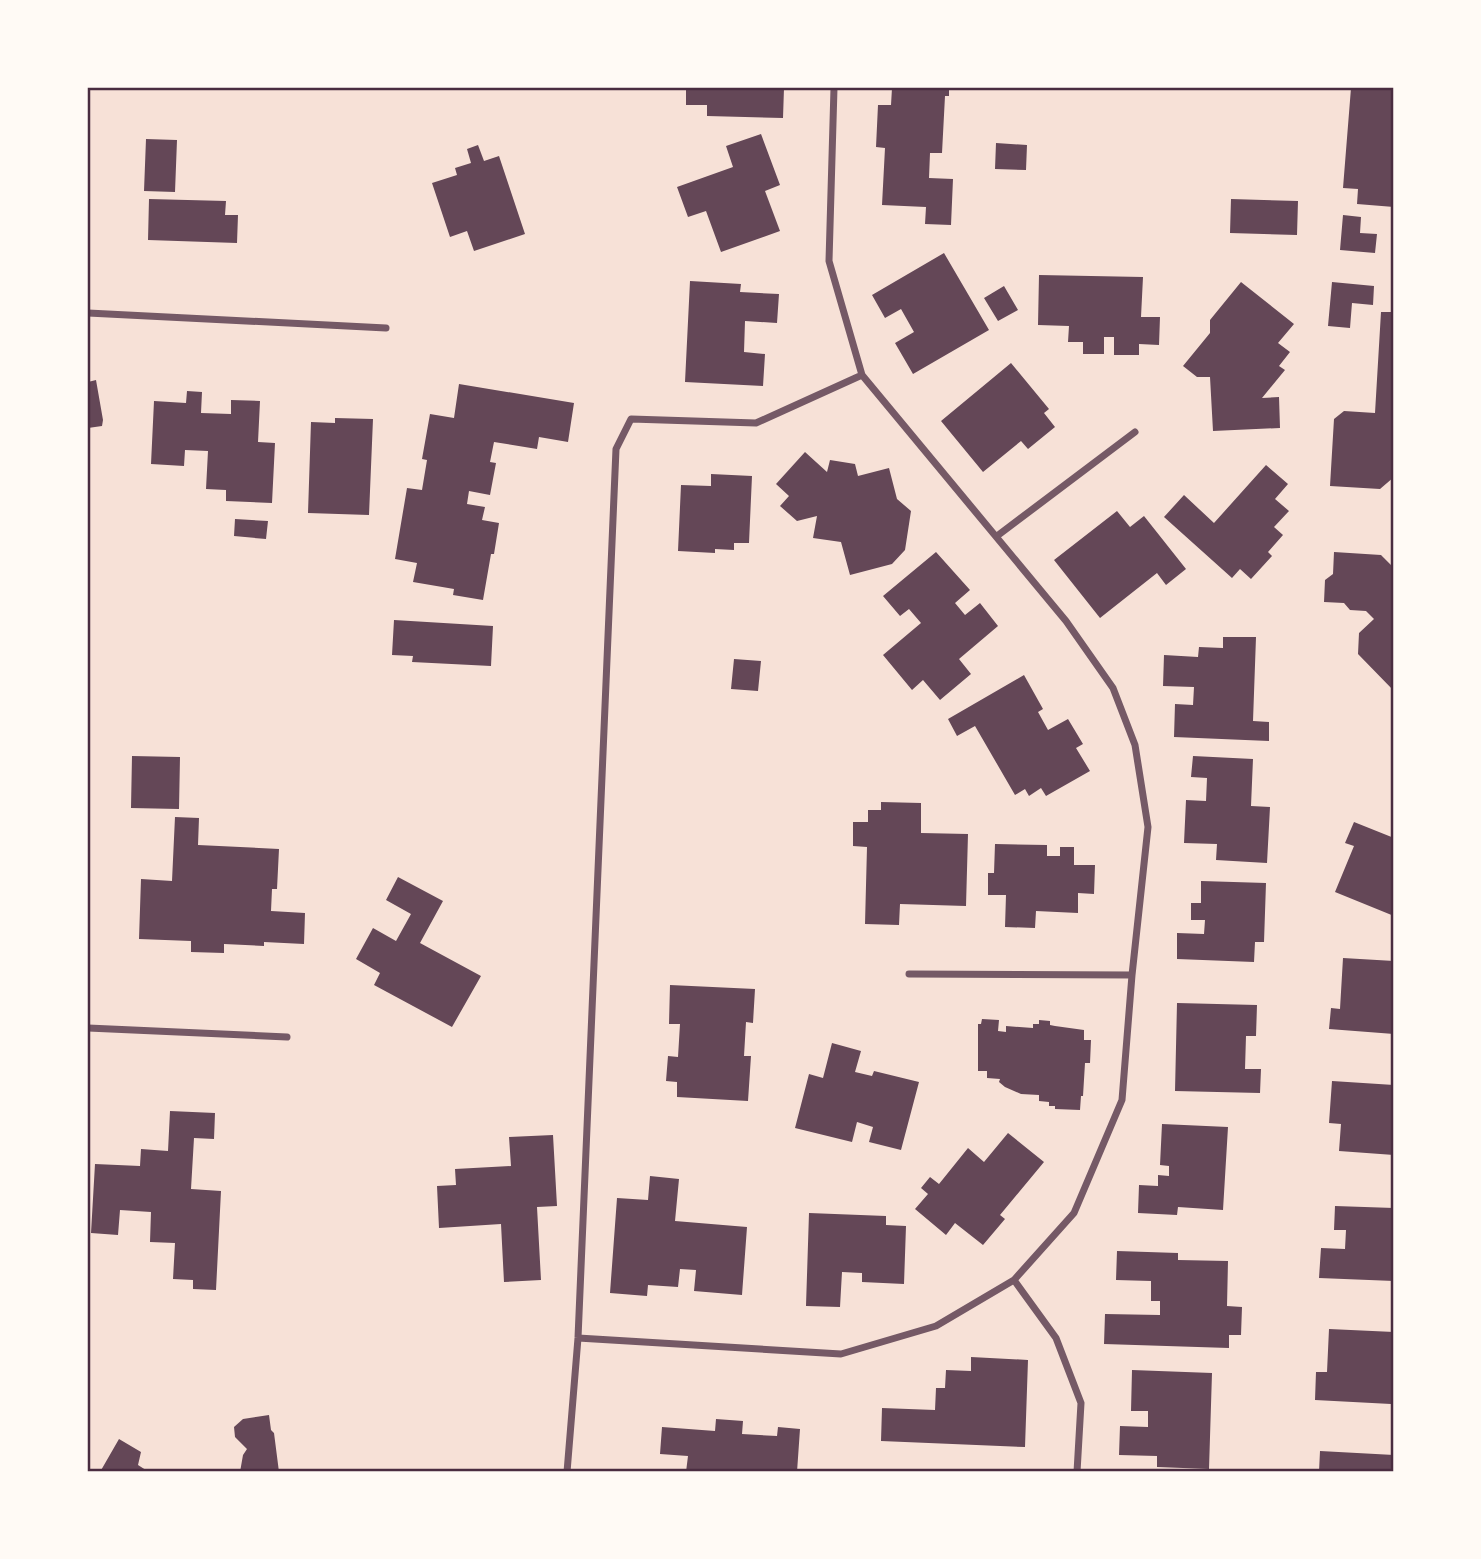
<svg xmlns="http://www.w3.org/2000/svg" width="1481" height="1559" viewBox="0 0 1481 1559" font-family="Roboto,sans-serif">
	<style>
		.building { fill: #644757 }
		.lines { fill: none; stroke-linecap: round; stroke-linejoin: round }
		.minor { stroke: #755966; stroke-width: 7 }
		.neatline { fill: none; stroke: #4a2c40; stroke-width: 2.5 }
	</style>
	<rect width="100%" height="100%" fill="#f7e1d7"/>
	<path class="building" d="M686,88H784L783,118L707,116V105H686Z
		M892,88H949V96H945L942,153H930L929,178L953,179L951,225L925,224L926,207L882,205L885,148L876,147L878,105H891Z
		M1351,88L1394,90V207L1357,204L1358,189L1343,188Z
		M761,134L780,185L765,191L780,231L721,252L706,211L688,217L677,187L733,167L726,146Z
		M146,139L177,140L175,192L144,191Z
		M996,143L1027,145L1026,170L995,169Z
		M478,145L484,161L499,156L525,234L474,251L467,231L450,237L432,183L457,175L455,168L471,163L467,149Z
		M149,199L226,201L225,215H238L237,243L148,240Z
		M1231,199L1298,201L1297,235L1230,233Z
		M1343,215L1361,217L1360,233L1377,234L1375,253L1340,250Z
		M944,253L989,330L913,374L895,343L914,332L901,309L885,318L872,295Z
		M1039,275L1143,277L1141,317H1160L1159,345L1139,344V355H1114V337H1104V354H1083V342H1068L1069,326L1038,325Z
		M690,281L741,284L740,292L779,294L777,323L745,321L744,352L765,354L763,386L685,382Z
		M1241,282L1294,324L1278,343L1290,352L1279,366L1285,370L1262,398L1279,397L1280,428L1213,431L1210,377H1197L1183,366L1210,333V320Z
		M1332,282L1374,286L1373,305L1352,303L1350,328L1328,326Z
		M1004,286L1018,310L998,321L984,298Z
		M1381,312H1394V477L1380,489L1330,486L1334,419L1344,411L1375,413Z
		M1011,363L1049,409L1044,413L1055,427L1028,449L1021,441L983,472L941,421Z
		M96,380L103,420L102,426L88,428V382Z
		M459,384L574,403L568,442L539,437L537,449L494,442L490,462L496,463L490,495L469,491L467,504L485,507L482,520L499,523L494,554H491L483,600L453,595L454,589L413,582L417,563L395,559L407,488L422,490L427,460L422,459L430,414L454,418Z
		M187,391L202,392L201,413L231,414V400L260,401L258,442L275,443L272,503L226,501V490L206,489L208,451L185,450L184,466L151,464L154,401L186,403Z
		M335,418L373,419L369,515L308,513L311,422L335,423Z
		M805,452L827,472L830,460L855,464L858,476L889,468L897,499L911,511L905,550L892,564L850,575L841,542L813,538L817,516L797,521L780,506L789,496L776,484Z
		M1266,465L1288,484L1275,499L1289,511L1274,527L1283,535L1268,552L1272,556L1251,579L1240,569L1232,578L1164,517L1184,495L1214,523Z
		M711,474L752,476L749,543H734V550L715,549V553L678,551L681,485L711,486Z
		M1117,511L1130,527L1144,516L1186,569L1166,585L1157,573L1100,618L1054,560Z
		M235,519L268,521L266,539L234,536Z
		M936,552L970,590L955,603L965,615L980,603L998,626L959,659L971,674L940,700L923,680L912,690L883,655L921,623L909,609L900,616L883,596Z
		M1334,552L1381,555L1394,568V691L1358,654L1359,633L1374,619L1366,611L1350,610L1344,603L1324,602L1325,580L1333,574Z
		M394,620L493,626L491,666L412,662L413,656L392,655Z
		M1223,637H1256L1253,721L1269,722V741L1174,737L1175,704L1193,705L1194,687L1163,686L1164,655L1198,657L1199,647L1223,648Z
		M734,659L761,661L758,691L731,689Z
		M1024,675L1043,709L1038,712L1048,730L1068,719L1083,744L1076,748L1090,771L1046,796L1041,788L1029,796L1025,789L1015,795L975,726L957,736L948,719Z
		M132,756L180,757L179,809L131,808Z
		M1193,756L1253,759L1251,806L1270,807L1267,863L1216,860L1217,844L1184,843L1186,800L1206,801L1207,778L1191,777Z
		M881,802L921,803V833L968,834L966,906L900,904L899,925L865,924L867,847L853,846V822H868V810H881Z
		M175,817L199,818L198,845L279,849L277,889H272L271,911L305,913L304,944L264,942V946L224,944V953L191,952V941L139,939L141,879L172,881Z
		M1354,822L1394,838V916L1335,892L1354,846L1345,843Z
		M995,844L1047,845V856H1060V847H1074V865H1095L1094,894L1078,893V913L1036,911L1035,928L1005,927L1006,895H988V873H994Z
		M398,877L443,901L420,943L481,976L452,1027L374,985L380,973L356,959L373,928L396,941L411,914L386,900Z
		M1201,881L1266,883L1264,942H1255L1254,962L1177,959V933L1204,934L1205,920H1191V903H1201Z
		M1343,958L1394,961V1034L1329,1029L1331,1008L1340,1009Z
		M670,985L755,989L753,1023L746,1022L744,1056H751L748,1101L677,1097V1082L666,1081L668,1056L678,1057L680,1024H669Z
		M1177,1003L1257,1005L1256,1036H1246L1245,1069H1261L1260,1093L1175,1091Z
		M982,1019L999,1020L998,1031L1006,1032V1026L1033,1028V1024H1039V1020L1050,1021V1025L1055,1026L1084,1030V1040H1091L1090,1063H1085L1083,1096H1081L1080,1110L1055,1109V1106H1049V1102L1039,1101V1095L1021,1094L1005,1087L999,1082L1000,1079L987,1078V1071H978V1024H981Z
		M832,1043L861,1051L855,1072L872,1076L874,1071L919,1082L901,1150L869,1142L873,1127L857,1122L852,1142L795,1128L809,1074L823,1078Z
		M1332,1081L1394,1085V1155L1339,1151L1341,1124L1329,1123Z
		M170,1111L215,1113L214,1139L194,1138L191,1189L221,1191L216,1290L193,1289V1280L173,1279L175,1243L150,1242L151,1212L120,1210L118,1235L91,1233L95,1164L140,1166L141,1149L168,1151Z
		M1162,1124L1228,1127L1223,1210L1178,1207L1177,1215L1138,1213L1139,1185L1158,1186V1175L1169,1176V1166L1160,1165Z
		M1008,1133L1044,1162L1000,1215L1005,1219L983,1245L955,1223L946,1235L915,1209L928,1194L921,1188L930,1177L939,1184L968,1148L984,1162Z
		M553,1135L557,1206L537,1207L541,1280L504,1282L501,1224L439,1228L437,1186L456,1185L455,1169L511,1166L509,1137Z
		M650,1176L679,1179L675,1221L747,1227L742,1295L694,1291L696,1270L680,1269L678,1287L648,1285L647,1296L610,1293L617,1198L648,1200Z
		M1335,1206L1394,1208V1281L1319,1278L1321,1248L1345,1249L1346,1230H1334Z
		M809,1213L886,1216V1225L906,1226L904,1284L862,1282V1273L842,1272L840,1307L806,1306Z
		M1117,1251L1178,1253V1260L1228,1261L1227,1306L1242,1307L1241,1335H1229V1348L1104,1344L1105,1314L1160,1315V1301H1151V1281L1116,1280Z
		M1329,1329L1394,1332V1370H1392L1391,1404L1315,1400L1316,1372H1327Z
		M971,1357L1028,1360L1025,1447L881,1441L882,1408L935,1410L936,1388H945L946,1370L971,1371Z
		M1132,1370L1212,1373L1209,1469L1157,1467V1456L1119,1455L1120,1426L1148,1427V1411H1131Z
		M269,1415L271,1430L274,1433L279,1472H240L243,1455L247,1449L235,1437L234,1427L243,1419Z
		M716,1419L743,1421L742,1434L777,1436L778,1427L800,1429L797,1472H686L688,1456L660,1454L662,1427L715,1431Z
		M119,1439L141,1452L138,1465L149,1472H100Z
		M1320,1451L1394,1455V1472H1319Z"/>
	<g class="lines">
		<path class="minor" d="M88,313L386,328
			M997,536L1135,432
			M909,974L1132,975
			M88,1028L287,1037
			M1014,1280L1056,1338L1081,1403L1077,1472
			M578,1338L841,1354L936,1326L1014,1280L1074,1213L1122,1100L1132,975L1148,827L1135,745L1113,688L1066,621L862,375L829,261L834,88
			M567,1472L578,1338L616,449L631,419L756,423L862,375"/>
	</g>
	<rect width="1481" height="1559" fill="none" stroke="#fffaf5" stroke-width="178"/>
	<rect x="89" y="89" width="1303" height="1381" class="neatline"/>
</svg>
